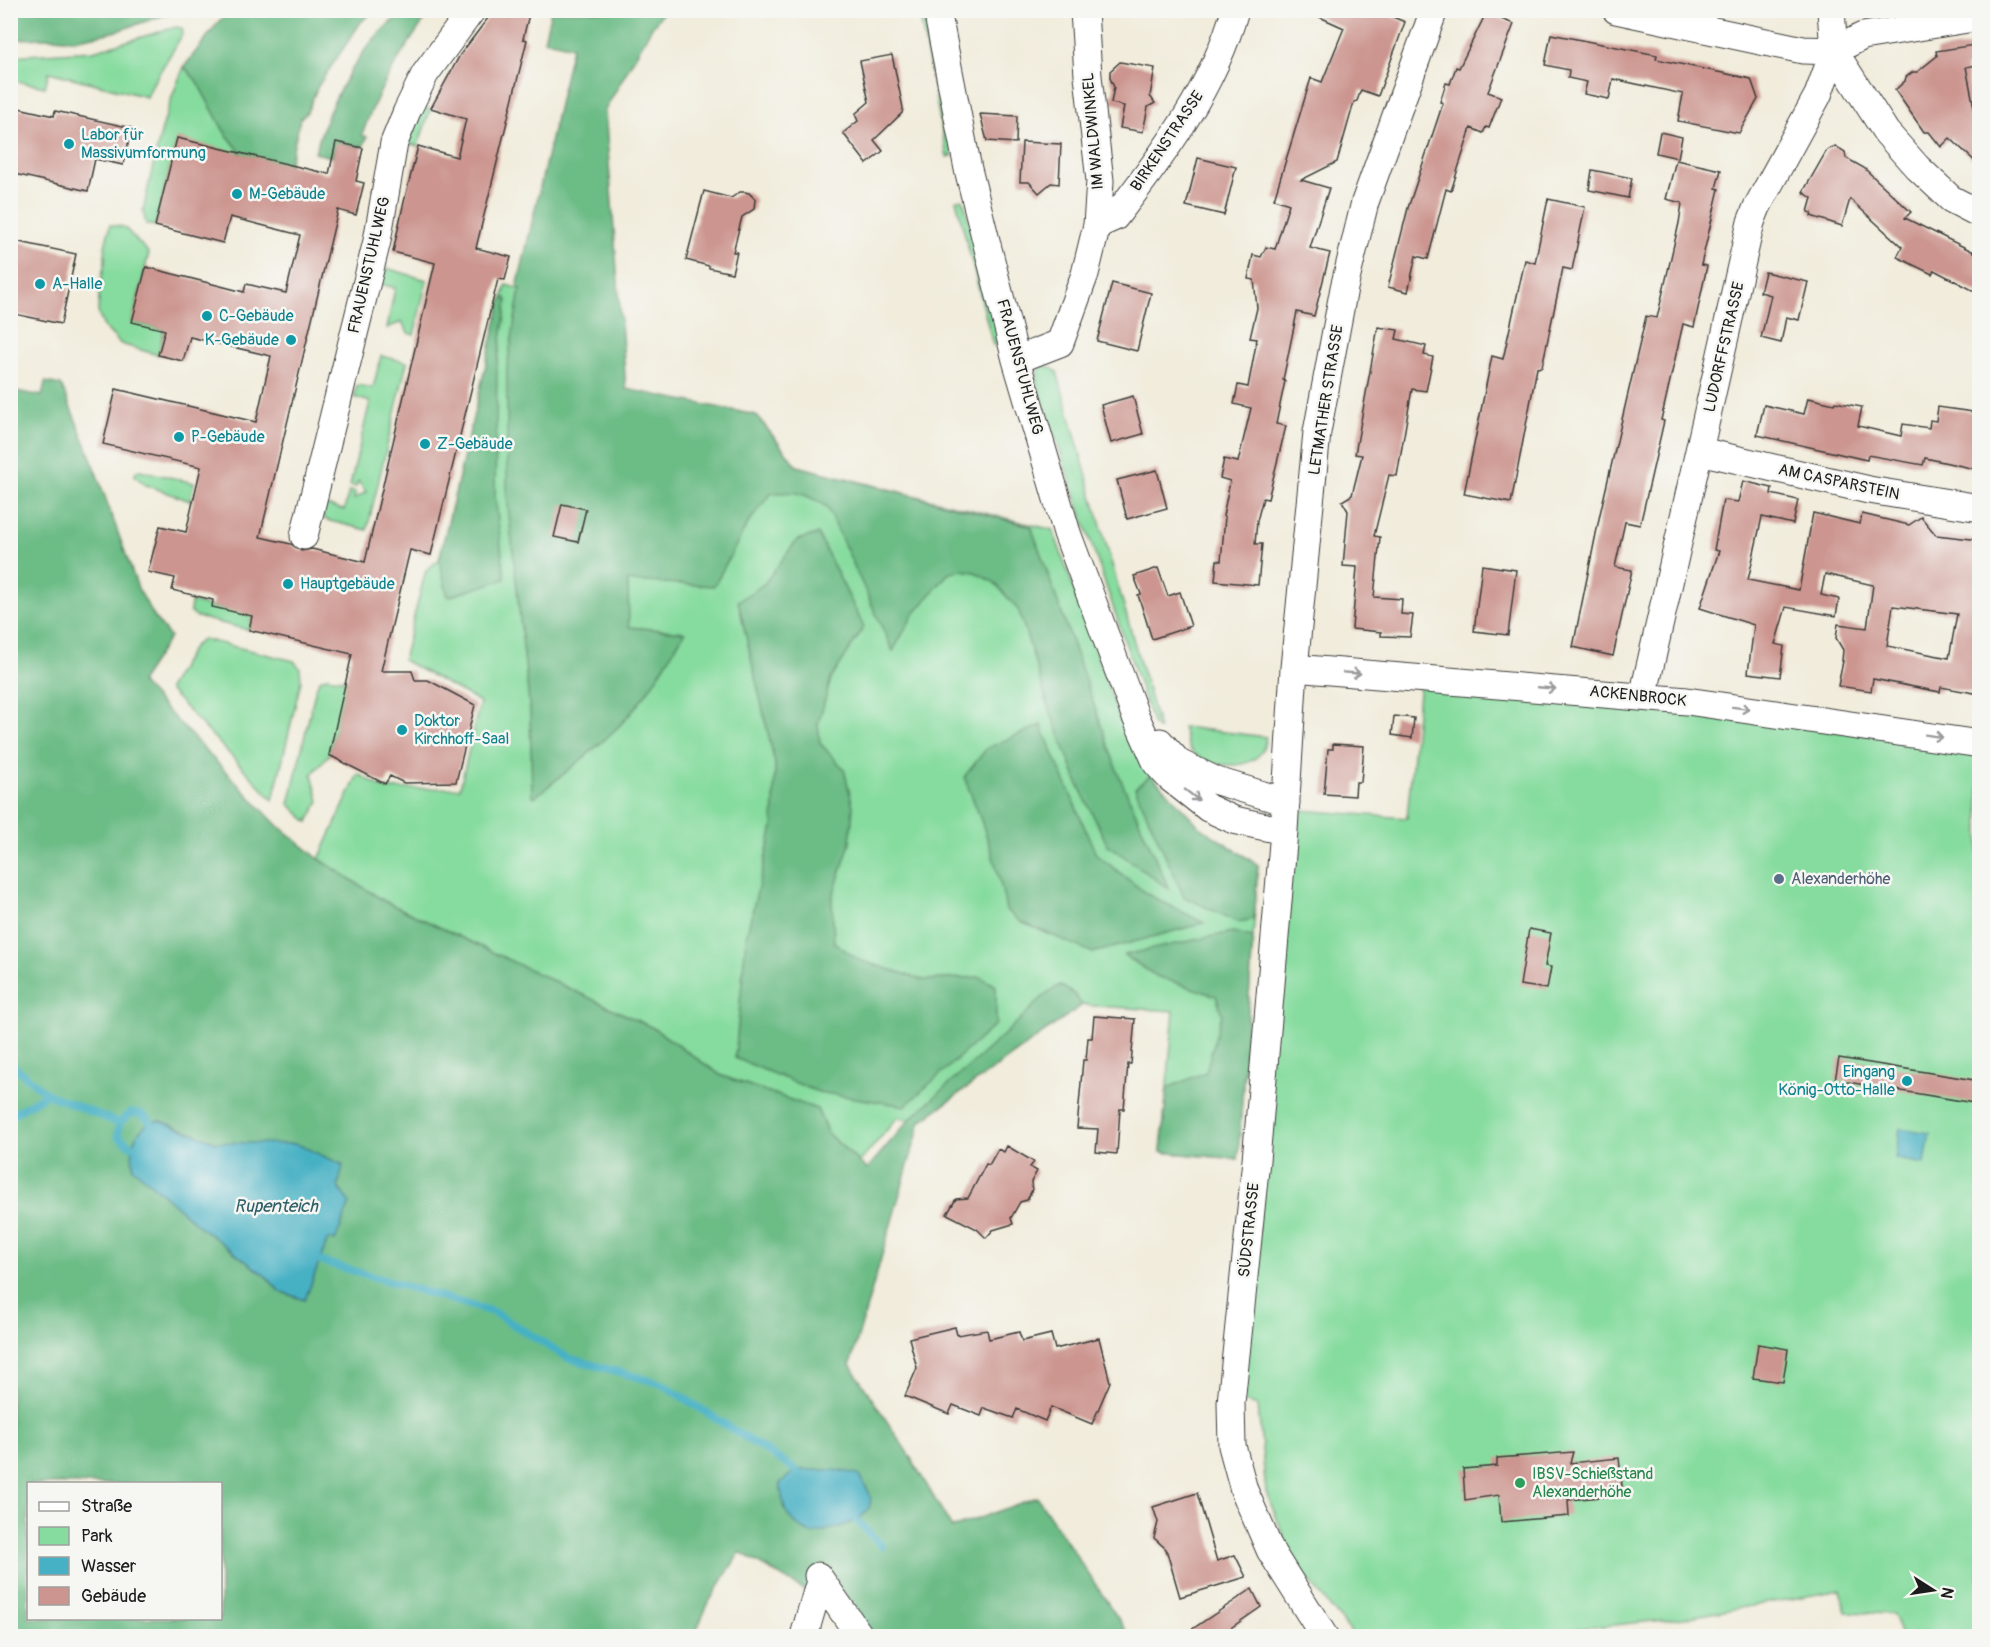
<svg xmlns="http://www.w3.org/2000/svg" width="1990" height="1647" viewBox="0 0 1990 1647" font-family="Pangolin,sans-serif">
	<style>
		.green { fill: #86dc9f; stroke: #517c5e; stroke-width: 1.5 }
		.forest { fill: #6cbc86; stroke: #446c51; stroke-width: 1.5; fill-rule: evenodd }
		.water { fill: #46b1c4; stroke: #316670; stroke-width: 1.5 }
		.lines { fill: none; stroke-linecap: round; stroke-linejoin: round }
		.stream { stroke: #46b1c4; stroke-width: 8 }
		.building { fill: #cc958f; fill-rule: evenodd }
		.minor-casing { stroke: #3c3b39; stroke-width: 29 }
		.minor { stroke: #fff; stroke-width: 27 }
		.oneway { stroke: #999 }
		.culture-dot { fill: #0f9aa8; stroke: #f6f6f2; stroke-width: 2 }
		.service-dot { fill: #5c6f8a; stroke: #f6f6f2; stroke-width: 2 }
		.leisure-dot { fill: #2e9e5b; stroke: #f6f6f2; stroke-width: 2 }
		.labels { text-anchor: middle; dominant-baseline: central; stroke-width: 5; stroke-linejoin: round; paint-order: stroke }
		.street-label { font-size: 16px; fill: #1c1c1c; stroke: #f6f6f2 }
		.culture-label { font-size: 16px; fill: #0d838f; stroke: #f6f6f2; text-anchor: start }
		.service-label { font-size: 16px; fill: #4e5e75; stroke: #f6f6f2; text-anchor: start }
		.leisure-label { font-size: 16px; fill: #27864d; stroke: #f6f6f2; text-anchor: start }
		.water-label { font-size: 18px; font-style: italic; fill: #2f5f68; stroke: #f6f6f2 }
	</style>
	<rect width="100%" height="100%" fill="#f6f6f2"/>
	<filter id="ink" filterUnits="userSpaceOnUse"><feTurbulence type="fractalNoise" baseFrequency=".0167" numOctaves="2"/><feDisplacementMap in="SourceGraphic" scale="12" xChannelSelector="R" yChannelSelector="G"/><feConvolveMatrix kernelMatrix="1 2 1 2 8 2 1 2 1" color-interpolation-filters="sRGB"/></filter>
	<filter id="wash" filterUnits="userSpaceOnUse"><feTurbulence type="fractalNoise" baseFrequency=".008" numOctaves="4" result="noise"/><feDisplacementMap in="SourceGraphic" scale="24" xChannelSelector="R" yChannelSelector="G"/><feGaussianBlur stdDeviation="1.35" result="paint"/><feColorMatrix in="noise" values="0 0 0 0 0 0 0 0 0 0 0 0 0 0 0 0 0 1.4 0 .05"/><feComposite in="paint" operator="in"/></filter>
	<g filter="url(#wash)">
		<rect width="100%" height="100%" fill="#f1ecdb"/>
		<path class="green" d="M919,11H925L953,156L947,157Z
			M176,27L181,28L183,31L181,37L153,83L147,97L49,72L45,87L11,80V56L93,51Z
			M184,67L196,80L224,131L242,154L177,139L155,226L146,224L143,211C154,162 163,113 184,67Z
			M423,106L430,110L418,146L406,143Z
			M963,199L1001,343L993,345L956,200Z
			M110,225L124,227L149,253L132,322L164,330L158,355L121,344L104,327L98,312L100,285L105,262V247Z
			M386,268L427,280L414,335L408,333L402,322L387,328L395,288L381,284Z
			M506,285L520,289L508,367L756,415L797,466L1053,530L1119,717L1151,775L1201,828L1258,865L1238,1159L1161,1152L1174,1011L1082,1005L921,1121L897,1118L860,1162L828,1134L817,1109L722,1076L653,1028L384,901L319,859L358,774L385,789L460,788L480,702L403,660L426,570L439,560Z
			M381,356L407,362L367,530L326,520L323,516L324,505L344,510L349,491L355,492L354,499L366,492L358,481L356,487L350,486L370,402L354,397L357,385L373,388Z
			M1044,366L1050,367L1057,372L1159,729H1157L1153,724L1036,381L1038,370Z
			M140,470L194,483L190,501L146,485L135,476L136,471Z
			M191,602L226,610H254L249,630L197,617L190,612Z
			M203,639L294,661L300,668L301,681L273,800L168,689L193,647Z
			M326,677L347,680L329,755L312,774L319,801L308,822L289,804L316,687L320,680Z
			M1420,682L1979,748V1634L1964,1636H1927L1925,1633L1901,1636L1893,1614L1846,1612L1840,1590L1684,1618L1503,1636H1354L1295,1563L1266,1492L1258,1406L1237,1400L1288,809L1407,818Z
			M1183,727L1266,737C1265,742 1264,748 1262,751C1250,772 1203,768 1190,749C1186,744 1185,734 1183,727Z"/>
		<path class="forest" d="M11,10H194V11L171,13L114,32L73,40L54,38L11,39Z
			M232,11H374L361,22L318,86L307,112L300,119L289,166L242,154L224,131L196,80L184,67L220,20Z
			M406,11H431C401,53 379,86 362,135L367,137L363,147L336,142L332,157L315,153C329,102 361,40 406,11Z
			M551,11H664L652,27L605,110L626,389L756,415L797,466L1031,526L1118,773L1169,889L1107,844L1079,786L1049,708L1019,611L995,583L975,572L961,570L948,574L913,615L893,651L827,507C805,493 795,490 770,494L747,525L714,586L628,581L629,627L685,632C665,664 646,699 619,726C593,752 563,774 535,797L532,796L530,712L507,496V367L520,289L517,288L572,47L544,40Z
			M503,298H506L507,302L497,365L495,495L505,579L448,597L439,560L501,301Z
			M45,382L61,385L87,447L138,588L155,618L170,637L140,682L276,824L319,859L384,901L653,1028L722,1076L817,1109L828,1134L867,1169L909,1120L1007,1032L1047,993L1060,985L1074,994L1082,1005L921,1121L850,1365L909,1455L952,1528L1037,1497L1130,1636H843L816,1597L740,1552L709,1602L694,1636H11L10,390L42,396ZM161,1121L216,1142L335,1240L328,1238L305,1300L279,1291L267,1277L199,1226L133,1167ZM28,1484H220V1618H28Z
			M818,534L864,627L831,679L818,724L820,743L844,769L853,806L850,843L832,899L834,942L859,960L924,980L980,977L996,986V1024L905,1106L818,1092L735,1058L746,937L773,827L775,764L738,601L764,584L797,540Z
			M1041,725L1096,854L1147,894L1204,923L1093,953L1021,922L1006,910C998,864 982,820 964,777L987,748Z
			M1151,775L1201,828L1258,865L1254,919L1238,922L1184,897L1135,788Z
			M1232,932L1253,937L1238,1159L1161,1152L1167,1088L1206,1072L1222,1014L1216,996L1156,976L1124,955Z"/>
		<path class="water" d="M150,1121H161L216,1142L297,1144L343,1165L338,1187L350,1203L335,1241L328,1239L305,1300L279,1291L267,1277L199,1226L133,1168C131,1143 131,1138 150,1121Z
			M1900,1128L1930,1133L1925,1164L1895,1159Z
			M796,1470H835L858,1474C861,1480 868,1488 870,1495C876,1523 830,1529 812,1534C785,1520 784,1512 780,1483Z"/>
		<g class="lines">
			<path class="stream" d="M10,1063L47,1094L119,1123L118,1136L131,1146
				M10,1116L47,1094
				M119,1123L131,1113L141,1114L150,1121
				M320,1261L493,1312L568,1358L662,1384L796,1470
				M857,1521L882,1546"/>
		</g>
		<g id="blocks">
			<path class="building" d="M494,10H530L523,39L527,40L476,248L511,257L505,280L498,279L431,555L410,550L381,671H412L415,680H428L475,705L456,782L404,783L390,776L385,784L329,755L352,654L249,630L252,616L212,607L213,600L172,590L175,578L148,572L160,526L186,532L201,467L103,444L116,389L256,422L271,356L190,337L183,361L158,355L165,330L132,322L146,267L244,292L246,284L286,293L300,235L230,217L223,243L155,226L177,138L329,174L336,142L363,148L356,181L364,183L356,215L338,210L260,537L291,544L301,551L312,549L365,562L435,263L393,252L403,206L418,146L457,157L466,119L431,108L460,55Z
				M1304,10H1389L1388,15L1405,22L1378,96L1361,90L1357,101L1354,102L1337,162L1301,180L1329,188L1310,248L1330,253L1314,316L1297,312L1283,380L1285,381L1276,424L1286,426L1268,499L1263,498L1257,521L1255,544H1262L1258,585L1215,581L1217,560L1221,561L1225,517L1223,516L1230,481L1220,478L1224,459L1238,462L1251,408L1234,404L1238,385L1248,387L1257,339L1250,338L1257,308L1254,280L1248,279L1253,255L1261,257L1266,247L1275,249L1289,204L1274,199L1311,78L1322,82L1344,28Z
				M1486,13L1514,24L1488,92L1501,97L1489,128L1486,127L1483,133L1471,128L1451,191L1446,189L1428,259L1416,256L1408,292L1388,287L1408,208L1443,103L1440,102L1446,83L1450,84L1456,67L1459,68Z
				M1551,34L1657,55L1656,59L1751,79L1758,99L1739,133L1678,121L1683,94L1613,79L1609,99L1584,94L1587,82L1568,78L1569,70L1545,65Z
				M1974,45L1977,65L1966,67L1980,138V166L1950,138L1941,147L1929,132H1924L1895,90L1905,81L1906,77L1913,72H1917L1937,56L1936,51Z
				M892,55L903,108L902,113L874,140L883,151L867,164L843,133L858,121L855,114L869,102L860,61Z
				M1120,62L1155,68L1150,96L1155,103L1148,107L1143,132L1120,128L1124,106L1111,103L1114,87L1110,78V71Z
				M10,106L54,116L55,111L132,128L123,165L95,159L88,191L10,173Z
				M980,114L1017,116L1016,143L987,141Z
				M1660,132L1682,137L1678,158L1656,153Z
				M1022,142L1061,144L1059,184L1051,183L1039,193L1029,182H1020Z
				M1835,146L1845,152L1846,158L1864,168L1911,212L1905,218L1980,255V294L1934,270L1932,274L1897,257L1902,247L1850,199L1842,226L1811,216L1812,213L1808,212L1812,198L1803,192L1827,150Z
				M1198,158L1236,167L1224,215L1186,206Z
				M1676,160L1721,170L1716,188L1719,189L1701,265L1707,266L1694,327L1683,324L1661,420L1664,421L1640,525L1625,522L1615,567L1632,570L1613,656L1573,647L1600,514L1646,316L1657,318L1679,223L1682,203L1666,199Z
				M1592,170L1632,178L1628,198L1589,190Z
				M704,191L731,198L740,192H745L749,193L755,199L754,209L742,217L733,252H737L732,273L709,268V266L686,260Z
				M1548,199L1585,207L1572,270L1563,268L1542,367L1537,368L1511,503L1464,494L1492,356L1503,359L1525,260L1535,263Z
				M10,240L76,254L61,324L10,313Z
				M1765,272L1808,282L1799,320L1786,317L1781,343L1761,338L1771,295L1760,292Z
				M1112,283L1151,293L1137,351L1097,341Z
				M1378,327L1398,330L1396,339L1426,346L1424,355L1433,357L1426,391L1412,389L1397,476L1389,475L1374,536L1380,537L1374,597L1402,599L1401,614L1413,615L1410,637L1381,636V632L1352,629L1357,567L1343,566L1348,511L1342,501L1352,495L1362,455L1355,454Z
				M1133,396L1143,434L1111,443L1101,405Z
				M1808,398L1834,404L1835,402L1862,407L1858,426L1901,436L1903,424L1929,428L1930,420L1936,421L1938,407L1980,413V470L1925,458L1923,465L1868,455L1867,460L1757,435L1764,405L1804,414Z
				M1157,470L1167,508L1127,519L1117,480Z
				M1743,481L1772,488L1771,494L1798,500L1793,524L1762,517L1748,580L1799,590L1813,513L1860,524L1862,514L1909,525L1921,517L1936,535L1980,540V694L1941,687L1940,692L1873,679L1871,691L1838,686L1843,661H1842L1843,650L1836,638L1838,624L1867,628L1873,585L1825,574L1821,595L1839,599L1836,616L1786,607L1775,644L1784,646L1780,677L1748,673L1754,625L1700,608L1719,551L1714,550L1723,500L1738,502ZM1893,606L1957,614L1949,658L1887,646Z
				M562,504L586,509L578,542L554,537Z
				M1482,565L1516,570L1508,635L1474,631Z
				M1158,568L1168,596L1180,592L1191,626L1152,639L1141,604L1138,595L1141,594L1134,576Z
				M1394,716L1414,718L1412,738L1392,735Z
				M1333,744L1364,746L1361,782H1356L1355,796L1324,794L1328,749H1333Z
				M1529,929L1551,933L1545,966L1551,967L1547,989L1520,985Z
				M1094,1016L1135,1019L1131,1064H1128L1124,1109H1120L1117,1154L1096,1152L1098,1129L1077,1128L1083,1060H1086L1088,1038H1092Z
				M1839,1058L1980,1081V1104L1835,1080Z
				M1007,1146L1034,1162L1030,1167L1037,1171L1031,1182L1032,1190L1027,1200L1020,1202L1011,1218L1013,1224L993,1230L986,1238L977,1229L947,1214L956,1199L968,1198L986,1164L989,1165L998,1149L1004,1152Z
				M955,1327L957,1335L987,1330L989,1339L1019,1332L1022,1341L1051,1334L1055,1349L1099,1338L1110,1382L1092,1424L1051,1407L1045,1421L1017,1409L1013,1418L984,1408L981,1416L953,1405L949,1414L905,1396L917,1368L909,1338Z
				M1758,1344L1788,1349L1783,1382L1753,1378Z
				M1573,1452L1570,1463L1619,1458L1623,1495L1568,1500L1569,1516L1501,1522L1499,1495L1465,1500L1463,1469L1497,1466V1458Z
				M1197,1493L1217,1561L1235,1555L1246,1577L1180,1597L1166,1549L1154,1538L1158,1522L1153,1507Z
				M1252,1589L1261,1607L1219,1636H1182Z"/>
		</g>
	</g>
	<g filter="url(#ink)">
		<use href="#blocks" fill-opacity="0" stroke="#3c3b39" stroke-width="1.5"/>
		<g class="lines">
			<g class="minor-casing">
				<path id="minor" d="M937,10L968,169L1016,360L1067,533L1135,715L1157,764L1170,778L1208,808L1234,820L1284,831
					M1616,10L1803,50L1834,51L1863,36L1980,17
					M1834,51L1886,132L1917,167L1951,199L1980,214
					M1097,225L1115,217C1163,155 1214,87 1235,10
					M1016,360L1060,343L1085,274L1097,225L1100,181L1088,76L1084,10
					M1700,451L1869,490L1980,508
					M304,536L377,241L394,143L407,111L425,74L472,10
					M1294,668L1687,701L1980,744
					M1643,697L1751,222L1757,207L1818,95L1834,51L1831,10
					M1160,742L1179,763L1217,781L1286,802
					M818,1576L860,1636
					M804,1636L820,1581
					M1324,1636L1270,1550L1244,1490L1232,1446L1231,1403L1256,1160L1284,831L1294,668L1317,432L1344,288L1365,202L1434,10"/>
			</g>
			<use href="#minor" class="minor"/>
		</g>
		<defs><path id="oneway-shaft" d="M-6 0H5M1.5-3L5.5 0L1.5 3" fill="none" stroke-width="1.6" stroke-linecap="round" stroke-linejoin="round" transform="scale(1.5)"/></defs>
		<g class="oneway">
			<use href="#oneway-shaft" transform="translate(1352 673) rotate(4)"/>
			<use href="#oneway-shaft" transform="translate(1547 688) rotate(5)"/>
			<use href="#oneway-shaft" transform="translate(1741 708) rotate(7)"/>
			<use href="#oneway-shaft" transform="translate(1934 736) rotate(9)"/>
			<use href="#oneway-shaft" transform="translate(1192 795) rotate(38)"/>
		</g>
	</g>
	<g class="culture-dot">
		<circle cx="69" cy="144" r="6"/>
		<circle cx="237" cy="194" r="6"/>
		<circle cx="40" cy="284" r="6"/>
		<circle cx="207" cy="316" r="6"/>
		<circle cx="291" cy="340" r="6"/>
		<circle cx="179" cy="437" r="6"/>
		<circle cx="425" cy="444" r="6"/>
		<circle cx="288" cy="584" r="6"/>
		<circle cx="402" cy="730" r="6"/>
		<circle cx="1907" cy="1081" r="6"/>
	</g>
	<circle class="service-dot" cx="1779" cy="879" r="6"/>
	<circle class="leisure-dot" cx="1520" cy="1483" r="6"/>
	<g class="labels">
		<g class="street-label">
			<text transform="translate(1093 131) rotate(-95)">IM WALDWINKEL</text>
			<text transform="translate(1167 141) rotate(-56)">BIRKENSTRASSE</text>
			<text transform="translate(369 265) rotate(-77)">FRAUENSTUHLWEG</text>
			<text transform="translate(1724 347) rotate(-77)">LUDORFFSTRASSE</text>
			<text transform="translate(1020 367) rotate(75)">FRAUENSTUHLWEG</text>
			<text transform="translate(1326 400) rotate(-81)">LETMATHER STRASSE</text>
			<text transform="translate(1839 482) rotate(12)">AM CASPARSTEIN</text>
			<text transform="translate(1638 696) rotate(6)">ACKENBROCK</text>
			<text transform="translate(1249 1230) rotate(-84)">SÜDSTRASSE</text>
		</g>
		<g class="culture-label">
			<text x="81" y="135">Labor für<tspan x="81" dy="18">Massivumformung</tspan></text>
			<text x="249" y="194">M-Gebäude</text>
			<text x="52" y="284">A-Halle</text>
			<text x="219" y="316">C-Gebäude</text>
			<text x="279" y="340" text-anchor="end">K-Gebäude</text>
			<text x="191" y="437">P-Gebäude</text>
			<text x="437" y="444">Z-Gebäude</text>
			<text x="300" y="584">Hauptgebäude</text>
			<text x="414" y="721">Doktor<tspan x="414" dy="18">Kirchhoff-Saal</tspan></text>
			<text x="1895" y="1072" text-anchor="end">Eingang<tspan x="1895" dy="18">König-Otto-Halle</tspan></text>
		</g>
		<g class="service-label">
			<text x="1791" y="879">Alexanderhöhe</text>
		</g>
		<g class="leisure-label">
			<text x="1532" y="1474">IBSV-Schießstand<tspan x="1532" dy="18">Alexanderhöhe</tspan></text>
		</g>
		<g class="water-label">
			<text x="276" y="1206">Rupenteich</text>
		</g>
	</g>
	<rect width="1990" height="1647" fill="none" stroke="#f6f6f2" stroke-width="36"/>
	<rect x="27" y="1482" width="195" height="138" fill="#f6f6f2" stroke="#9f9f9c" stroke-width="1.5"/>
	<rect x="39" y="1502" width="30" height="9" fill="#ffffff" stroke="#9f9f9c" stroke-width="1.5"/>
	<text x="81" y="1512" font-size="18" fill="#1c1c1c">Straße</text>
	<rect x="39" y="1527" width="30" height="18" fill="#86dc9f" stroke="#9f9f9c" stroke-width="1.5"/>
	<text x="81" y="1542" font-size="18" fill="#1c1c1c">Park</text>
	<rect x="39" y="1557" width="30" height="18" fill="#46b1c4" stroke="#9f9f9c" stroke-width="1.5"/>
	<text x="81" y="1572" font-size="18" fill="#1c1c1c">Wasser</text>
	<rect x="39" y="1587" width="30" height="18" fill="#cc958f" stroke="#9f9f9c" stroke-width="1.5"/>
	<text x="81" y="1602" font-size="18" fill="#1c1c1c">Gebäude</text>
	<g transform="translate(1933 1590) rotate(102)" stroke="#f6f6f2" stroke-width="4.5" paint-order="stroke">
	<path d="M0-4.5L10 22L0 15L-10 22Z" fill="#1c1c1c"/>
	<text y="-9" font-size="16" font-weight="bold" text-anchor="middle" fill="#1c1c1c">N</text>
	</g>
</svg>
